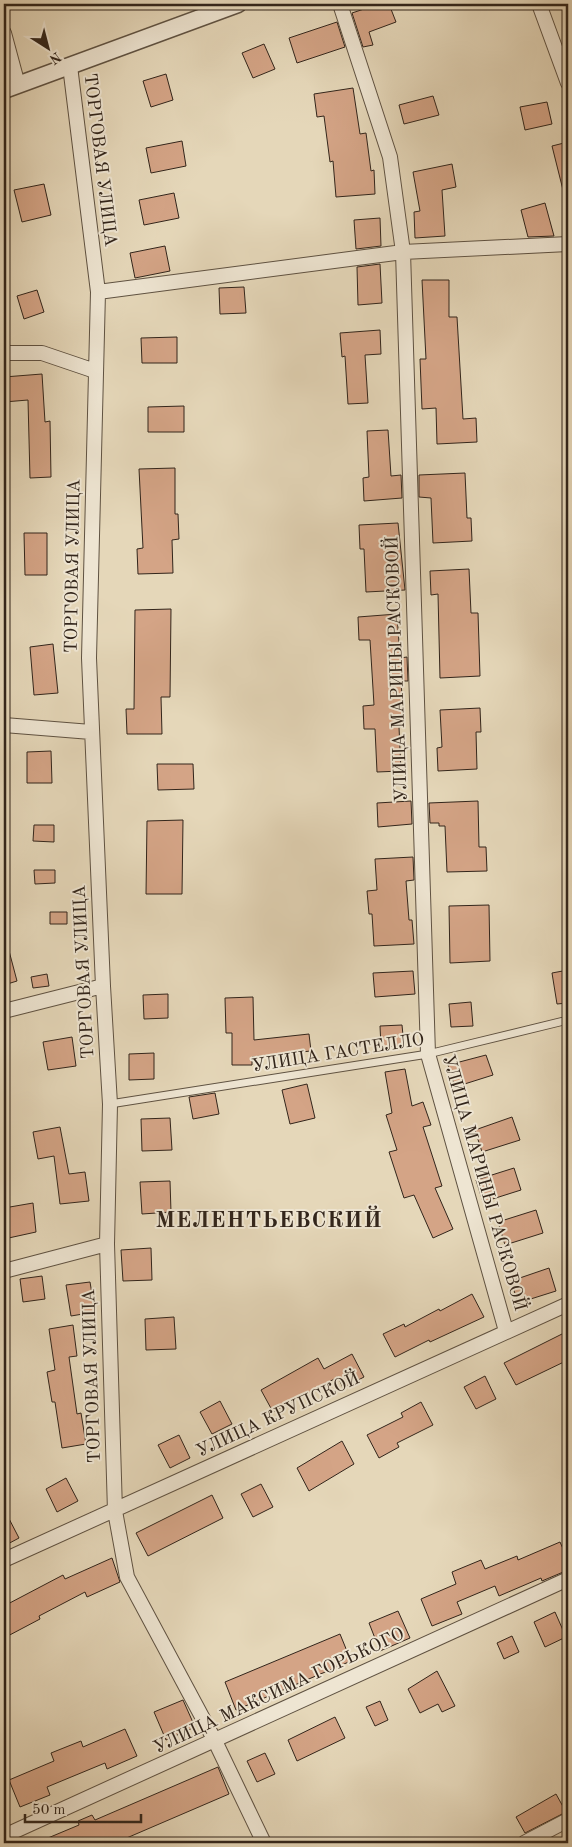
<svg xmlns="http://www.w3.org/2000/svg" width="572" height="1847" viewBox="0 0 572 1847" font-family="'Old Standard TT',serif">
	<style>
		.building { fill: #d4a486; stroke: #32251b }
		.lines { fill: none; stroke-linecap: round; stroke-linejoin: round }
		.service-casing { stroke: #5f5242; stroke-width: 9 }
		.minor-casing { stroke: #5f5242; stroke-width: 16 }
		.tertiary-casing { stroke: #5f5242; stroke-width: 19 }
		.service { stroke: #eee5d2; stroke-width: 7 }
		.minor { stroke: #eee5d2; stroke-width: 14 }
		.tertiary { stroke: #eee5d2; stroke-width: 16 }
		.labels { text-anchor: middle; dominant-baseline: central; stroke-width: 4; stroke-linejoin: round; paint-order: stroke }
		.street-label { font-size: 18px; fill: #32251b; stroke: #eee5d2 }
		.district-label { font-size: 22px; font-weight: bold; letter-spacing: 1px; fill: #32251b; stroke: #eee5d2 }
	</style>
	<rect width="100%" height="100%" fill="#e5d7b9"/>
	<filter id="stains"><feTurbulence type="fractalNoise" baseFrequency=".004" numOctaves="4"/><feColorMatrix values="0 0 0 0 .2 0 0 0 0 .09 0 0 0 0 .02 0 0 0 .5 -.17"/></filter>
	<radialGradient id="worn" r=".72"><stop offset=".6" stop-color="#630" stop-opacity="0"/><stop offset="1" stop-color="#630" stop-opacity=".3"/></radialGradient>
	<path class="building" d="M379,4H389L396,22L369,32L373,45L363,47L352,13Z
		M337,22L345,47L297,63L289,38Z
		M264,44L275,69L253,78L242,53Z
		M166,74L173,100L151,107L143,81Z
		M353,88L360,134L366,133L371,171L374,170L375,194L336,197L333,161L330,162L324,116L317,117L314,94Z
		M433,96L439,115L404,124L399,105Z
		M547,102L552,124L525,130L520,107Z
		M182,141L186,166L151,173L146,148Z
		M568,142V193L564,194L552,146Z
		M452,164L456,187L442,190L445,236L415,238L414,212L420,211L413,172Z
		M44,184L51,215L22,222L14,190Z
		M174,193L179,218L144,225L139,200Z
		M545,203L554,236L528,237L521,210Z
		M380,218L381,246L356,249L354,220Z
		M165,246L170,271L135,278L130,253Z
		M380,264L382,303L358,305L357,267Z
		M422,280H449V317H457L463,419L476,418L477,442L437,444L436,408L422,409L420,359H426Z
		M244,287L246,313L220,314L219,288Z
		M37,290L44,312L24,319L17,296Z
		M380,330L381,354L365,355L368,403L348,404L345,356L342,357L340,333Z
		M177,337V363H142L141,338Z
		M42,374L45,422L50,421L51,477L30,478L28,400L4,402V377Z
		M184,406V432H148V407Z
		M388,430L391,476L401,475L402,498L364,501L363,478L369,477L367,431Z
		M175,468V514H178L179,539L172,540L173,573L138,574L137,549L143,548L139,469Z
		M465,473L467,518H471L472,541L433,543L431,498L419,497V475Z
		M398,523L405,590L366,592L364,549H360L359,525Z
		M24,533H47V575H25Z
		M469,569L471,613H478L480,676L440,678L438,594L431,595L430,571Z
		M171,609L170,697H161L162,734H127L126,709H134L135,610Z
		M397,614L400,658L407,657L408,681H401L404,726L399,727L401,771L377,772L375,729H364L363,706L374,705L370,640H359L358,617Z
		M53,644L58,693L34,695L30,647Z
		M480,708L481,732H476L477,769L438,771L437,748L442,747L440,710Z
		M51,751L52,783H27V752Z
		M157,764H193L194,789L158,790Z
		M411,801L412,824L378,827L377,803Z
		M478,801L479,847H486L487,871L447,872L445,826H439V823H430L429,803Z
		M183,820L182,894H146L147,821Z
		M34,825H54V842L33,841Z
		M413,857L414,880L406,881L409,920H412L414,944L374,946L372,914H369L367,891L377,890L375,859Z
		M34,870H55V883L35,884Z
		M489,905L490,961L450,963L449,906Z
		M50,912H67V924H50Z
		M8,947L17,981L4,985V948Z
		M568,970V1003L557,1004L552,973Z
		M413,971L415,994L375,997L373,973Z
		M47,974L49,986L33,988L31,977Z
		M168,994V1018L144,1019L143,995Z
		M253,997L254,1040L309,1034L311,1051L252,1057V1065H232V1033H226L225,998Z
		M471,1002L473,1026L451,1027L449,1004Z
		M402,1025L404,1046L381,1047L380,1026Z
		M72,1037L76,1066L48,1070L43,1042Z
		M154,1053V1079L129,1080V1054Z
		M486,1055L493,1075L455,1087L448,1065Z
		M405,1069L412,1106L423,1102L431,1125L423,1127L442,1186L435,1188L453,1229L433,1238L414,1195L404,1198L389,1152L397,1150L386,1115L392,1113L385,1072Z
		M307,1084L315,1118L290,1124L282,1090Z
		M215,1093L219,1114L193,1119L189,1097Z
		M512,1117L520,1140L482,1152L475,1130Z
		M170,1118L172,1150L142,1151L141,1119Z
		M60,1127L69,1174L85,1172L89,1201L60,1204L54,1156L38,1159L33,1132Z
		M514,1168L521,1190L483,1202L476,1180Z
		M170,1181L171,1212L142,1214L140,1182Z
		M33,1203L36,1232L4,1239V1208Z
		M536,1210L543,1233L505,1245L498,1222Z
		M151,1248L152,1280L123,1281L121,1250Z
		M549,1268L556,1291L518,1303L511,1281Z
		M42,1276L45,1299L23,1302L20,1279Z
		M90,1282L95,1312L71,1316L66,1285Z
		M472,1294L484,1317L430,1342L429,1340L395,1357L383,1334L404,1324L405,1327L439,1309L440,1311Z
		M174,1317L176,1349L146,1350L145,1319Z
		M73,1325L77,1356L69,1357L77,1414L81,1413L86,1444L62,1448L55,1402H52L47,1372L55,1370L49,1329Z
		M568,1331V1360L516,1385L504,1363Z
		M352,1354L364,1377L343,1388L338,1377L273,1412L261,1390L318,1358L324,1369Z
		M485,1376L496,1399L476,1409L464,1387Z
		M220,1401L232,1424L212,1434L200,1412Z
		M421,1402L433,1425L397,1443L399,1447L379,1458L367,1435L403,1417L401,1413Z
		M179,1435L190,1458L170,1468L158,1445Z
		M342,1441L354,1464L309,1491L297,1468Z
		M66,1478L78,1501L57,1512L46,1489Z
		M261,1484L273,1507L253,1517L241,1494Z
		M212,1495L223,1518L148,1556L136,1533Z
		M4,1509L19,1538L4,1546Z
		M560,1542L568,1560V1570L542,1581L541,1578L499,1596L495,1586L457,1602L462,1614L432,1626L421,1599L456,1584L452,1572L481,1560L485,1569L517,1556L518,1560Z
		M112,1558L120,1582L87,1597L85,1592L39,1616L40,1619L4,1638V1606L63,1575L65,1579Z
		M398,1611L410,1638L380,1651L369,1623Z
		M555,1612L566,1637L545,1647L534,1622Z
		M340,1634L351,1661L236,1710L225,1682Z
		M512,1636L519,1652L504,1659L497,1643Z
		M437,1671L455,1706L442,1712L438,1704L420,1713L408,1689Z
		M183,1700L195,1727L166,1740L154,1712Z
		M380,1701L388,1720L375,1726L366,1707Z
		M335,1717L345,1738L297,1761L288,1740Z
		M125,1729L137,1756L107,1769L105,1763L47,1787L50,1795L20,1807L9,1780L54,1761L51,1753L81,1741L83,1747Z
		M265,1753L275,1774L257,1782L247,1761Z
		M218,1767L229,1794L115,1843H36L79,1825L78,1821L92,1815L95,1820Z
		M556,1794L566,1812L525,1833L516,1817Z"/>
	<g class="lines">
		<g class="service-casing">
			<path id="service" d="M110,1104L428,1054L568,1020"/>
		</g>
		<g class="minor-casing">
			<path id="minor" d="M340,4L390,157L403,252L428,1054L506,1331
				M539,4L568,83
				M4,33L18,85
				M70,66L98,292L89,658L103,986L110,1104L107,1244L115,1511L127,1577L215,1741L264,1843
				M98,292L403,252L568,244
				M4,353H42L95,371
				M4,725L91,732
				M4,1011L103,986
				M4,1271L107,1244
				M4,1560L568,1304
				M4,1836L568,1579
				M524,1843L568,1820"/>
		</g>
		<g class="tertiary-casing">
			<path id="tertiary" d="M4,90L238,4"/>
		</g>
		<use href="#service" class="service"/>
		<use href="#minor" class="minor"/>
		<use href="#tertiary" class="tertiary"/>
	</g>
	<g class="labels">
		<g class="street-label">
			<text transform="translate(100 160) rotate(83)">ТОРГОВАЯ УЛИЦА</text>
			<text transform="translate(73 566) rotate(-89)">ТОРГОВАЯ УЛИЦА</text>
			<text transform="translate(397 669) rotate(-92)">УЛИЦА МАРИНЫ РАСКОВОЙ</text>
			<text transform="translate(84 972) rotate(-93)">ТОРГОВАЯ УЛИЦА</text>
			<text transform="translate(338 1053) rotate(-9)">УЛИЦА ГАСТЕЛЛО</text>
			<text transform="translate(484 1183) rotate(74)">УЛИЦА МАРИНЫ РАСКОВОЙ</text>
			<text transform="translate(92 1376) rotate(-92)">ТОРГОВАЯ УЛИЦА</text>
			<text transform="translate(278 1415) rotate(-25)">УЛИЦА КРУПСКОЙ</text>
			<text transform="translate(279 1691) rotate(-25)">УЛИЦА МАКСИМА ГОРЬКОГО</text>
		</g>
		<g class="district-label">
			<text x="269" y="1221">МЕЛЕНТЬЕВСКИЙ</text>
		</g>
	</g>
	<rect width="572" height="1847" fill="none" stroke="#e5d7b9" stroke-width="20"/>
	<rect x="5" y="5" width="562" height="1837" fill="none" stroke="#32251b" stroke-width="2.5"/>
	<rect x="10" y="10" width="552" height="1827" fill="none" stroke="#32251b"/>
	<g transform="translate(48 48) rotate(144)" stroke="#eee5d2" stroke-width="4" paint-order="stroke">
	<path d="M0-4L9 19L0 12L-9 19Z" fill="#32251b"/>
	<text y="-8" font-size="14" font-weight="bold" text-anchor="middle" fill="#32251b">N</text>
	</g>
	<path d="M25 1814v8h116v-8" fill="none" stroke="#32251b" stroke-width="2.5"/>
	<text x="32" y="1814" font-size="15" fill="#32251b" stroke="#eee5d2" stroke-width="4" paint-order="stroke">50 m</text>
	<rect width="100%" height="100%" filter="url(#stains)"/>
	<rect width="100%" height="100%" fill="url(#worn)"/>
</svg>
